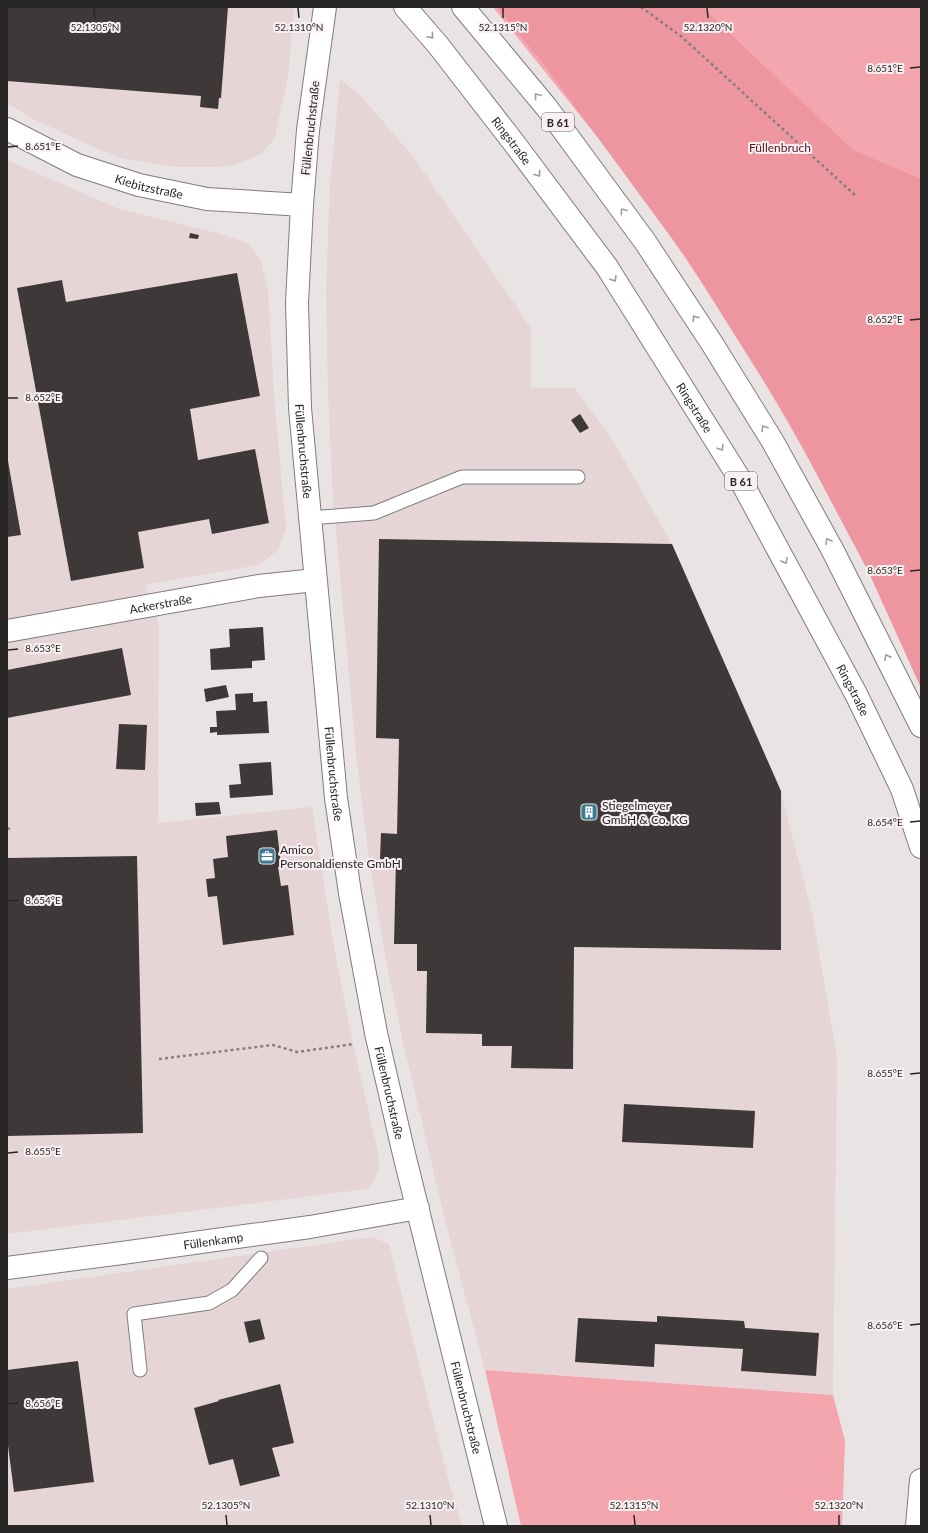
<svg xmlns="http://www.w3.org/2000/svg" width="928" height="1533" viewBox="0 0 928 1533" font-family="Lato,sans-serif">
	<style>
		.built { fill: #e6d5d7 }
		.green { fill: #f4a6ae }
		.forest { fill: #ee96a0 }
		.building { fill: #3e3839 }
		.lines { fill: none; stroke-linecap: round; stroke-linejoin: round }
		.lane-casing { stroke: #827b7c; stroke-width: 15 }
		.street-casing { stroke: #827b7c; stroke-width: 24 }
		.secondary-casing { stroke: #827b7c; stroke-width: 24 }
		.highway-casing { stroke: #827b7c; stroke-width: 24 }
		.path { stroke: #858080; stroke-width: 2.5; stroke-dasharray: 3 3; stroke-linecap: butt }
		.lane { stroke: #fff; stroke-width: 13 }
		.street { stroke: #fff; stroke-width: 22 }
		.secondary { stroke: #fff; stroke-width: 22 }
		.highway { stroke: #fff; stroke-width: 22 }
		.oneway { stroke: #9f9d9d }
		.ticks { fill: none; stroke: #292626; stroke-width: 1.5 }
		.labels { text-anchor: middle; dominant-baseline: central; stroke-width: 4; stroke-linejoin: round; paint-order: stroke }
		.shield { fill: #f8f0f1; stroke: #676363; stroke-width: 1 }
		.shield-label { font-size: 11px; font-weight: bold; fill: #292626 }
		.street-label { font-size: 12px; fill: #292626; stroke: #f8f0f1 }
		.park-label { font-size: 12px; fill: #5e1123; stroke: #f8f0f1 }
		.poi-label { font-size: 12px; fill: #292626; stroke: #f8f0f1; text-anchor: start }
		.ticks-label { font-size: 10px; text-anchor: middle; fill: #292626; stroke: #f8f0f1; stroke-width: 4; stroke-linejoin: round; paint-order: stroke }
	</style>
	<rect width="100%" height="100%" fill="#eae3e3"/>
	<path class="built" d="M7,7H294L288,78L274,139L261,154L235,165L216,167H177L124,159L89,145L31,118L7,103Z
		M340,79L360,95L412,155L531,328V388H574L612,439L672,544L781,791L813,918L837,1057L833,1395L485,1370L445,1220L403,1042L386,961L369,860L356,753L333,498L328,394L326,290L330,185Z
		M7,160L119,209L217,233L248,243L260,259L268,290L274,394L286,529L278,550L258,565L145,585L159,623L158,823L312,807L333,941L353,1044L378,1152L379,1169L374,1181L367,1189L7,1234Z
		M372,1237L389,1244L451,1490L462,1526H7V1289Z"/>
	<path class="green" d="M493,7H921V688L882,587L740,339L636,185Z
		M485,1370L833,1395L845,1441L842,1526H521Z"/>
	<path class="forest" d="M497,7H702L853,150L921,179V688L869,573L788,420L687,259L548,70Z"/>
	<path class="building" d="M7,7H228L221,98H219L218,109L200,107L201,96L7,81Z
		M190,233L199,235L198,239L189,238Z
		M237,273L260,396L190,409L198,460L255,449L269,523L212,534L209,519L138,532L144,568L71,581L17,288L62,280L66,302Z
		M580,414L589,428L580,433L571,420Z
		M8,461L21,535L7,537V462Z
		M379,539L672,544L781,791V950L574,947L573,1069L511,1068L512,1046H482V1034L426,1033L427,971H417V944H394L396,859H380L381,833L397,834L399,739L376,738Z
		M263,627L265,660L252,661V668L211,670L210,649L230,647L229,629Z
		M122,648L131,695L7,718V670Z
		M226,685L229,697L206,702L204,689Z
		M253,693V702L267,701L269,733L217,735V732L210,733V727H217L216,711L236,710L235,694Z
		M119,724L147,725L145,770L116,769Z
		M271,762L273,795L230,798L229,785L241,784L239,764Z
		M219,802L221,814L196,816L195,803Z
		M277,830L281,866L278,867L281,886L288,885L294,935L223,945L217,896L208,897L206,879L215,878L213,859L228,857L226,836Z
		M137,856L143,1133L7,1136V858Z
		M624,1104L755,1111L753,1148L622,1142Z
		M657,1316L744,1321L745,1328L819,1333L816,1376L741,1371L743,1349L655,1344L654,1367L575,1362L578,1318L657,1322Z
		M260,1319L265,1339L249,1343L244,1322Z
		M78,1361L94,1482L14,1492L7,1438V1370Z
		M280,1384L294,1443L272,1448L280,1476L240,1486L233,1459L209,1465L194,1408L219,1401L218,1400Z"/>
	<g class="lines">
		<g class="lane-casing">
			<path id="lane" d="M309,518L374,513L462,477H578
				M140,1370L134,1314L209,1303L232,1290L261,1258"/>
		</g>
		<g class="street-casing">
			<g id="street">
				<path id="s1" d="M7,129L77,165L139,185L207,199L302,205"/>
				<path id="s2" d="M7,631L259,586L315,580"/>
				<path id="s3" d="M7,1268L122,1253L310,1227L418,1208"/>
			</g>
		</g>
		<g class="secondary-casing">
			<g id="secondary">
				<path id="s4" d="M325,7L308,130L302,205L297,303L300,408L336,798L350,893L376,1033L403,1150L496,1526"/>
			</g>
		</g>
		<g class="highway-casing">
			<g id="highway">
				<path id="s5" d="M405,7L438,45L514,143L607,267L741,481L856,694L902,789L921,847"/>
				<path d="M463,7L547,108L646,243L713,345L773,442L832,549L921,726"/>
				<path d="M917,1526L921,1480"/>
			</g>
		</g>
		<path class="path" d="M641,7L682,37L856,196
			M7,829L12,828
			M159,1059L273,1045L297,1052L354,1044"/>
		<use href="#lane" class="lane"/>
		<use href="#street" class="street"/>
		<use href="#secondary" class="secondary"/>
		<use href="#highway" class="highway"/>
	</g>
	<defs><path id="oneway-chevron" d="M-2-3.5L2.5 0L-2 3.5" fill="none" stroke-width="1.6" stroke-linecap="round" stroke-linejoin="round"/></defs>
	<g class="oneway">
		<use href="#oneway-chevron" transform="translate(431 36) rotate(49)"/>
		<use href="#oneway-chevron" transform="translate(537 96) rotate(-130)"/>
		<use href="#oneway-chevron" transform="translate(538 174) rotate(53)"/>
		<use href="#oneway-chevron" transform="translate(623 211) rotate(-126)"/>
		<use href="#oneway-chevron" transform="translate(614 279) rotate(58)"/>
		<use href="#oneway-chevron" transform="translate(695 318) rotate(-123)"/>
		<use href="#oneway-chevron" transform="translate(764 428) rotate(-122)"/>
		<use href="#oneway-chevron" transform="translate(721 448) rotate(58)"/>
		<use href="#oneway-chevron" transform="translate(828 541) rotate(-119)"/>
		<use href="#oneway-chevron" transform="translate(785 561) rotate(61)"/>
		<use href="#oneway-chevron" transform="translate(887 657) rotate(-117)"/>
	</g>
	<path class="ticks" d="M94,8L95,18M298,8L299,18M503,8V18M707,8L708,18M910,68L920,67M8,147L18,146M910,320L920,319M8,398H18M910,571L920,570M8,650L18,649M910,822L920,821M8,901L18,900M910,1074L920,1073M8,1153L18,1152M910,1325L920,1324M8,1404L18,1403M226,1515L227,1525M430,1515L431,1525M634,1515L635,1525M839,1515V1525"/>
	<defs>
		<g id="building-square" transform="scale(0.9)"><rect x="-9" y="-9" width="18" height="18" rx="4" fill="#3f7d92" stroke="#f8f0f1"/><path d="M-4-6H4V6H1V3H-1V6H-4ZM-2.5-4.3h1.7v1.8h-1.7ZM.8-4.3h1.7v1.8H.8ZM-2.5-1h1.7V.8h-1.7ZM.8-1h1.7V.8H.8Z" fill="#fff"/></g>
		<g id="office-square" transform="scale(0.9)"><rect x="-9" y="-9" width="18" height="18" rx="4" fill="#3f7d92" stroke="#f8f0f1"/><path d="M-6-3h4V-5.5h4V-3h4V5H-6ZM-1-4.5V-3h2v-1.5ZM-6 0V1H6V0Z" fill="#fff"/></g>
	</defs>
	<g fill-rule="evenodd">
		<use href="#building-square" x="589" y="812"/>
		<use href="#office-square" x="267" y="856"/>
	</g>
	<g class="labels">
		<g class="shield">
			<rect x="542" y="113" width="32" height="18" rx="3"/>
			<rect x="725" y="472" width="32" height="18" rx="3"/>
		</g>
		<g class="shield-label">
			<text x="558" y="122">B 61</text>
			<text x="741" y="481">B 61</text>
		</g>
		<g class="street-label">
			<text transform="translate(310 128) rotate(-84)">Füllenbruchstraße</text>
			<text stroke="none"><textPath href="#s5" startOffset="171">Ringstraße</textPath></text>
			<text stroke="none"><textPath href="#s1" startOffset="154">Kiebitzstraße</textPath></text>
			<text stroke="none"><textPath href="#s5" startOffset="495">Ringstraße</textPath></text>
			<text stroke="none"><textPath href="#s4" startOffset="446">Füllenbruchstraße</textPath></text>
			<text stroke="none"><textPath href="#s2" startOffset="156">Ackerstraße</textPath></text>
			<text stroke="none"><textPath href="#s5" startOffset="819">Ringstraße</textPath></text>
			<text stroke="none"><textPath href="#s4" startOffset="770">Füllenbruchstraße</textPath></text>
			<text stroke="none"><textPath href="#s4" startOffset="1094">Füllenbruchstraße</textPath></text>
			<text stroke="none"><textPath href="#s3" startOffset="208">Füllenkamp</textPath></text>
			<text stroke="none"><textPath href="#s4" startOffset="1418">Füllenbruchstraße</textPath></text>
		</g>
		<g class="park-label">
			<text x="780" y="147">Füllenbruch</text>
		</g>
		<g class="poi-label">
			<text x="602" y="805">Stiegelmeyer<tspan x="602" dy="14">GmbH &amp; Co. KG</tspan></text>
			<text x="280" y="849">Amico<tspan x="280" dy="14">Personaldienste GmbH</tspan></text>
		</g>
	</g>
	<g class="ticks-label">
		<text x="95" y="31">52.1305°N</text>
		<text x="299" y="31">52.1310°N</text>
		<text x="503" y="31">52.1315°N</text>
		<text x="708" y="31">52.1320°N</text>
		<text x="885" y="72">8.651°E</text>
		<text x="43" y="150">8.651°E</text>
		<text x="885" y="323">8.652°E</text>
		<text x="43" y="401">8.652°E</text>
		<text x="885" y="574">8.653°E</text>
		<text x="43" y="652">8.653°E</text>
		<text x="885" y="826">8.654°E</text>
		<text x="43" y="904">8.654°E</text>
		<text x="885" y="1077">8.655°E</text>
		<text x="43" y="1155">8.655°E</text>
		<text x="885" y="1329">8.656°E</text>
		<text x="43" y="1407">8.656°E</text>
		<text x="226" y="1509">52.1305°N</text>
		<text x="430" y="1509">52.1310°N</text>
		<text x="634" y="1509">52.1315°N</text>
		<text x="839" y="1509">52.1320°N</text>
	</g>
	<rect width="928" height="1533" fill="none" stroke="#292626" stroke-width="16"/>
</svg>
